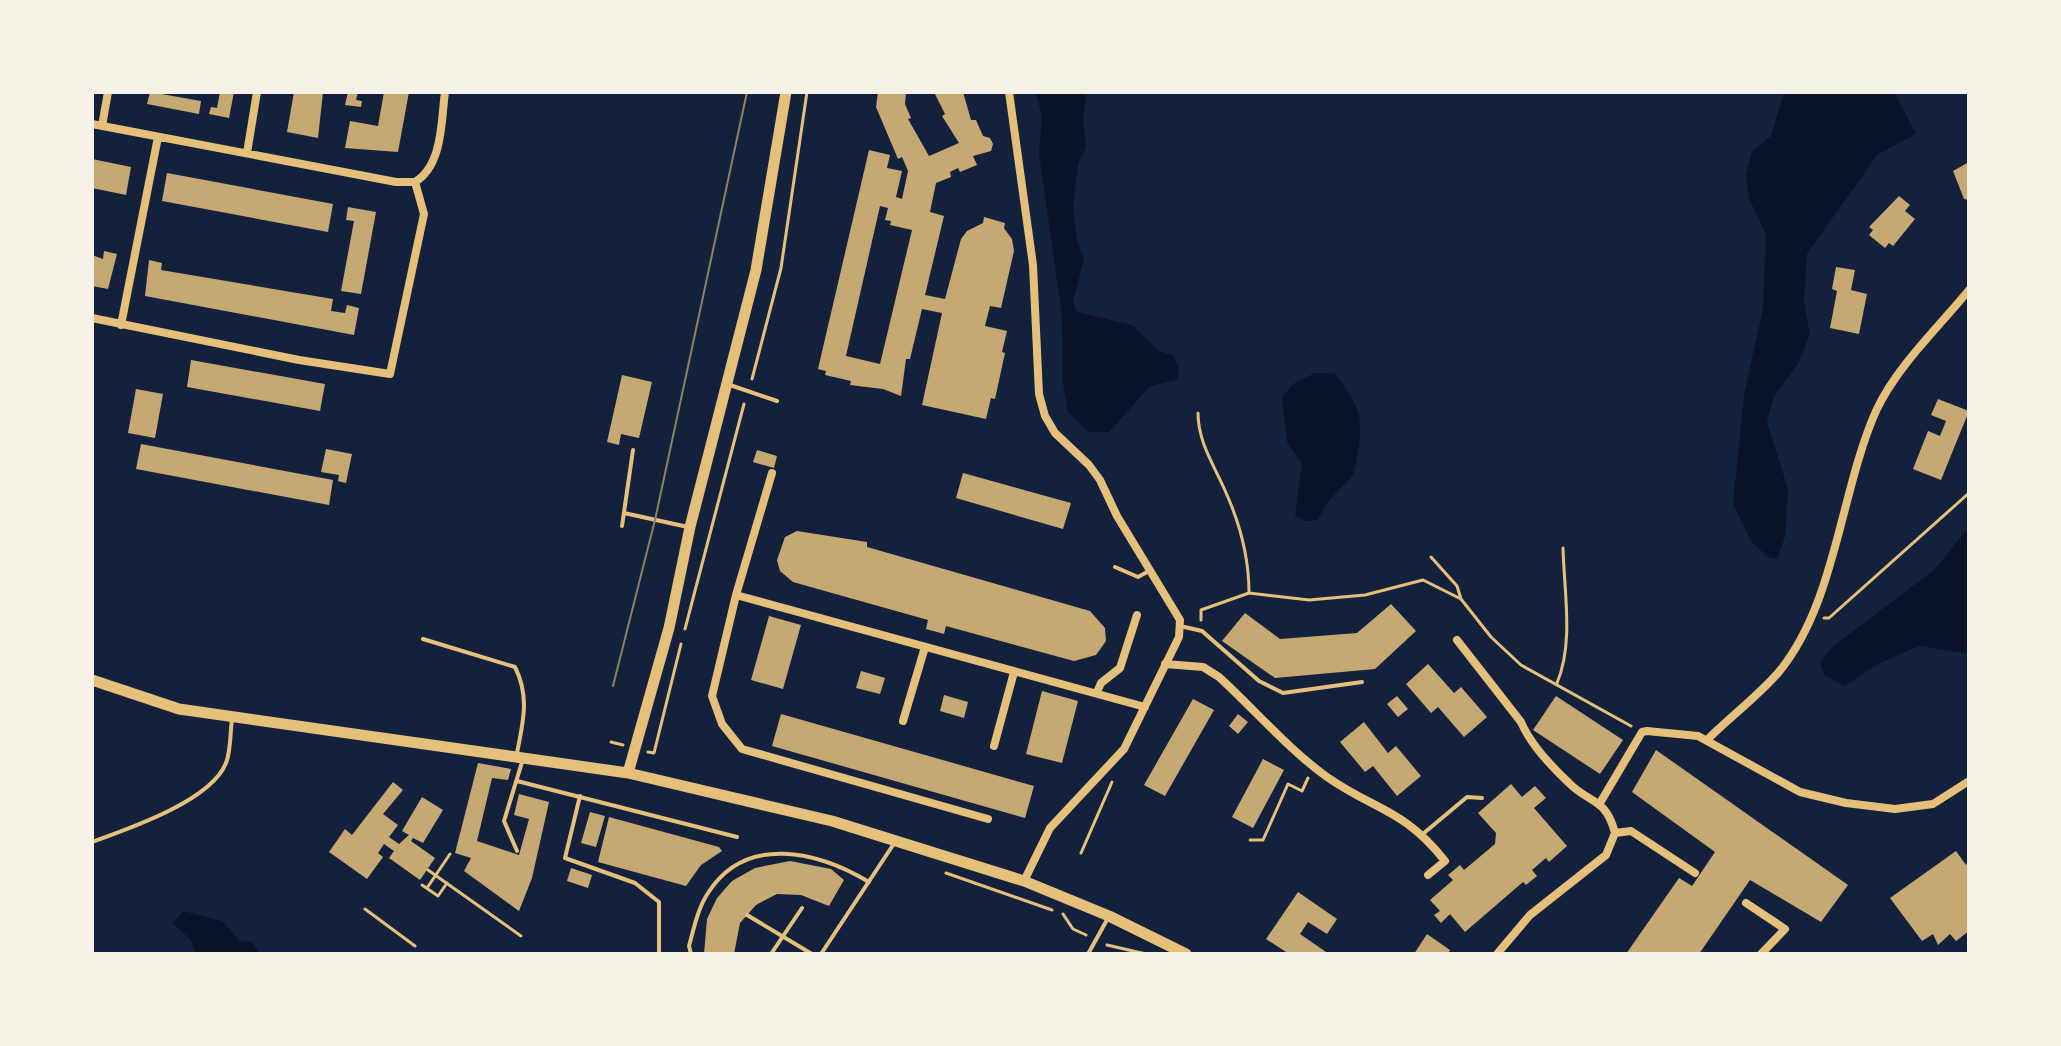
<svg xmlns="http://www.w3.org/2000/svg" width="2061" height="1046" viewBox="0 0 2061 1046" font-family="Arial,sans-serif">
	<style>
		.water { fill: #0b132b }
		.building { fill: #c6a872; fill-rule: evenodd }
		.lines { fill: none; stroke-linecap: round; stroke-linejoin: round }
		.path { stroke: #e5c07b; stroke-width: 3 }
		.service { stroke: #e5c07b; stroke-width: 4 }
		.minor { stroke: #e5c07b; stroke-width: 8 }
		.tertiary { stroke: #e5c07b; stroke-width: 11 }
		.tram { stroke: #918062; stroke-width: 2 }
	</style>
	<rect width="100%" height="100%" fill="#14213d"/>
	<path class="water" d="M1035,92H1087L1083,119L1086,147L1078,164L1073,206L1077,241L1084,259L1073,302L1077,312L1132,325L1159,351L1173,355L1179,368L1177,380L1150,386L1109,432H1088L1068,412L1063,384L1062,316L1039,154L1042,115Z
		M1784,92H1894L1916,134L1877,155L1807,254L1804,302L1810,334L1799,362L1774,397L1767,422L1788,489L1785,537L1777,559L1768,557L1751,541L1733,504L1744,395L1763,309L1766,235L1749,198L1746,175L1752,151L1771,136Z
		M1315,373H1334C1356,402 1365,414 1358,452C1356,459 1356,470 1352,476C1338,493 1328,497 1318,520L1304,521L1295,515L1302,464L1287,442L1282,397L1293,384Z
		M1969,527V654L1919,646L1876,665L1845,686L1825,676L1820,663L1831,648L1935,569Z
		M183,911L222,921L240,941L252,942L260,954H196L191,940L173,923Z"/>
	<path class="building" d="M150,92L201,101L199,114L147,104Z
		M220,92H234L229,118L209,114L211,107L217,108Z
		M294,92H323L318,138L287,132Z
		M348,92H358L356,100L362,101L361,107L345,105Z
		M384,92H409L398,152L345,148L350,121L378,126Z
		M878,92H906L905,104L911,118L908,119L929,156L959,143L942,116L945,114L934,92H963L971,120H976L983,136L990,138L993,144L991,151L973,156L977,165L960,172L958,168L950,172L951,177L936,183L930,212L944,216L925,295L945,299L961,239L967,231L983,223L984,217L1005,223L1004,228L1012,239L1014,251L1001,308L990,306L985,326L1007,331L1002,352L1005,353L995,399L991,398L986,419L922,405L942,313L922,309L910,359H906L901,396L883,389L850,385L851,381L825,375L826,371L818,369L869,150L890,155L887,168L902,171L896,197L902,199L908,171L902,157L898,159L876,107ZM880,206L888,208L885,220L891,221L890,225L912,230L880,364L846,356Z
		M92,159L131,167L126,195L92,188Z
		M1969,162V200L1964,199L1953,171Z
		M167,173L333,204L328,232L162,201Z
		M1899,196L1910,205L1905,211L1915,219L1893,246L1889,243L1885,248L1869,235L1873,230L1869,227Z
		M348,207L376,212L361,294L341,291L354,221L346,220Z
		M104,251L117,254L108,289L92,286V255L103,259Z
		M149,260L162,263L161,270L333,299L331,311L345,313L347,305L359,308L354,335L145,296Z
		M1836,267L1855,270L1851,290L1867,294L1859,334L1830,328L1837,291L1832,289Z
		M191,360L325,384L320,411L187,387Z
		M622,375L652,382L639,438L621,434L619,445L607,442Z
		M136,389L163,394L155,438L128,433Z
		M1938,399L1969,411L1941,480L1913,469L1928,431L1940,436L1946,421L1931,415Z
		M141,444L333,480L329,505L136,469Z
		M326,449L352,454L346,483L338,481L339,475L321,472Z
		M757,450L777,456L774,468L753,462Z
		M963,473L1071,503L1063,529L956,498Z
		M797,531L867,542V547L1090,611L1105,628L1106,641L1096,655L1074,661L946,626L944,634L926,629L928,620L793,582L780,571L777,560L785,537Z
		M1391,604L1416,631L1375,669L1275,678L1222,641L1245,613L1280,639L1357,633Z
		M769,616L801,625L783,689L751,680Z
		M1428,664L1454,693L1461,687L1487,717L1464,737L1438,707L1431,713L1406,684Z
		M861,671L885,678L880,694L856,688Z
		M1042,691L1078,701L1062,763L1026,754Z
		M944,695L968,702L964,718L940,711Z
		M1397,696L1408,709L1398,717L1387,704Z
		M1556,696L1623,740L1600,774L1533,730Z
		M1193,699L1214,710L1165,796L1144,785Z
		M781,714L1034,786L1025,818L772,746Z
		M1238,714L1248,722L1238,734L1229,726Z
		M1364,722L1388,753L1396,746L1421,776L1397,796L1373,766L1365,772L1340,742Z
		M1656,750L1848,885L1821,922L1750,880L1699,954H1626L1679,878L1692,886L1715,852L1632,792Z
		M1263,759L1284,770L1253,828L1232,817Z
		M478,763L511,769L508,780L492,778L477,841L519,855L529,819L514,815L519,794L549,802L532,878L519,911L464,871L471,858L455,853Z
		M393,782L403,790L383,814L398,825L389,837L399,844L409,835L402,831L422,797L443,810L423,843L413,838L411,841L435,858L420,880L389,858L394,851L384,844L378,853L383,857L367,879L329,852L345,829L352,835Z
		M1511,784L1522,797L1535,786L1546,798L1534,808L1567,846L1549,862L1546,858L1532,870L1537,876L1526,885L1523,882L1465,932L1450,914L1441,923L1434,915L1440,911L1430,900L1453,880L1448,875L1460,865L1464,870L1495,844L1496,833L1478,813Z
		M590,812L605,816L596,847L581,843Z
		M609,817L719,847L722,851L701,865L686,886L598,862Z
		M1956,851L1966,865L1969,859V931L1956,941L1950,934L1938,945L1933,934L1922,941L1890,898Z
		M790,861L831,869L844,880L829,906L801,895L777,894L756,905L740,923L734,954H704L707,919L717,898L732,881L755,868Z
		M571,868L592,875L588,888L567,881Z
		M1298,892L1337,919L1327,934L1308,922L1300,934L1329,954H1289L1266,939Z
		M1427,934L1450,950L1448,954H1414Z"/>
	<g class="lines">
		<path class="path" d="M752,379L781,268L807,92
			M1198,413C1198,444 1216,468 1227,495C1241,527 1249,558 1249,593
			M1431,557L1457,586L1461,599
			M1824,618H1829L1969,493
			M1201,620V610L1249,593L1309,600L1365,595L1423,580L1461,599L1491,637L1521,665L1631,726
			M685,629L744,404
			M1557,683C1574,643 1564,591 1563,548
			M611,742L623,745
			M648,752L654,753L681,644
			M1250,840H1263L1288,784L1302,791L1308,778
			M1081,853L1112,782
			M428,870L521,936
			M946,873L1052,910
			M422,885L438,896L447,883
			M427,888L450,854
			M365,909L415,946
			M1063,914L1073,929L1086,935
			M1107,945L1146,954"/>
		<path class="service" d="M730,385L777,401
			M624,513L688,527
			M622,526L633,450
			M1115,567L1138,577L1149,571
			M1180,626L1202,631L1259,681L1283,693L1362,682
			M423,639L515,667C530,697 523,722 517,753
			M517,781L737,837
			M580,796L565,858L635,883L659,902V954
			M1424,833L1467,797L1482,798
			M92,842C128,829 211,801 226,763C231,751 230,733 232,719
			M517,851L504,821L523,759
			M747,915L812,954
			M691,954L689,946C694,928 698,908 708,893C746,833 819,852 869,882
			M771,954L802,908
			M821,954L895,842
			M1088,954L1108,918"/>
		<path class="minor" d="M1009,92L1033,265L1039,394L1045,416L1055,433L1089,465L1100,480L1117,516L1180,620L1179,637L1124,749L1050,828L1024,881
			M92,124L396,182H415
			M102,126L108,92
			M247,153L257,92
			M415,182C443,165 441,121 445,92
			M92,318L299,360L390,374L424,214L415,182
			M121,325L158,137
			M772,473L736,595L712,696L722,724L742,749L988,819
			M736,595L1145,707
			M1457,640L1521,722C1530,743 1552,767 1569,783C1590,804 1606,798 1615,833L1631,831L1695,873
			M1165,664L1203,667L1219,677C1254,709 1288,749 1327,777C1376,811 1404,809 1445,861L1428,875
			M1097,692L1101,683L1120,668L1137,615
			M903,721L925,647
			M1707,740C1730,717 1757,697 1778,673C1836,604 1840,492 1876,411C1897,366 1938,328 1969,290
			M994,746L1014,672
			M1600,803L1642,732L1647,731L1698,736L1800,792L1846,803L1895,809L1933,804L1969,781
			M1746,903L1785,929L1761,954
			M1497,954L1530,915L1606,855L1615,833"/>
		<path class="tertiary" d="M92,680L179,709L628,773L832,821L1024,881L1109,916L1186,954
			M628,773L669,628L690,527L756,270L786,92"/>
		<path class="tram" d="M613,686L655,520L747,92"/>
	</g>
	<rect width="2061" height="1046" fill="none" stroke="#f6f1e7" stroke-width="188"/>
</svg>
